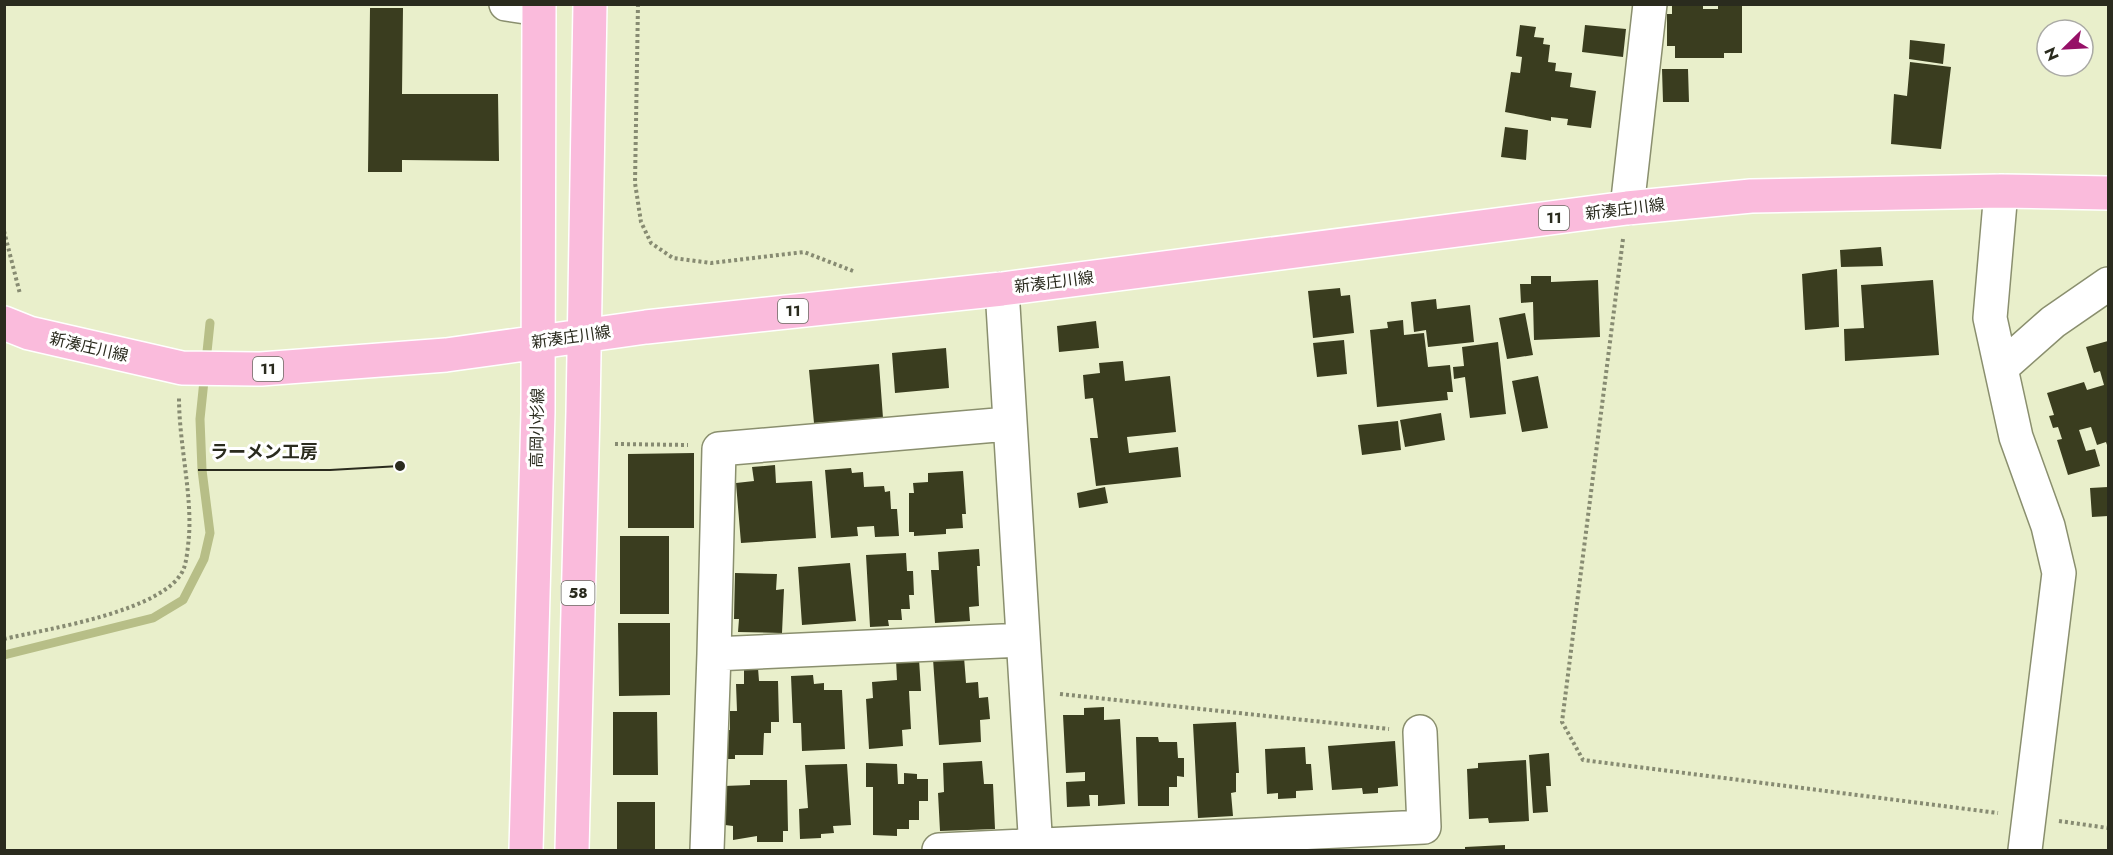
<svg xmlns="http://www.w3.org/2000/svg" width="2113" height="855" viewBox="0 0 2113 855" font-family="Jost,'Noto Sans JP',sans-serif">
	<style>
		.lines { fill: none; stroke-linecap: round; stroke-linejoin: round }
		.stream { stroke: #b7be87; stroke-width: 9 }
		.building { fill: #3a3d1f }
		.minor-casing { stroke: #8a8f6e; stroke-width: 36 }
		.major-casing { stroke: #fff; stroke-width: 36 }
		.path { stroke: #878b72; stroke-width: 4; stroke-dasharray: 3 3; stroke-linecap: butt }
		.minor { stroke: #fff; stroke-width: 33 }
		.major { stroke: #fabbdc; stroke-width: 33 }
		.labels { text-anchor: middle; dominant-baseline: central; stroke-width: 6; stroke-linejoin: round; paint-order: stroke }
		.shield { fill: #fff; stroke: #6a6b62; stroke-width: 1.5 }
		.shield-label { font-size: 15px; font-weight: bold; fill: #2a2b1e }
		.street-label { font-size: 16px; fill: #2a2b1e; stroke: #fff }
		.leader { fill: none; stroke: #2a2b1e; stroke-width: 2 }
		.callout-dot { fill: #2a2b1e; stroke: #fff; stroke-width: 2 }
		.callout-label { font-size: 18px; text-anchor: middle; font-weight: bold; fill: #2a2b1e; stroke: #fff; stroke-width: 6; stroke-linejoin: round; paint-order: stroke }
	</style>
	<rect width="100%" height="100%" fill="#e9efcb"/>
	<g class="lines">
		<path class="stream" d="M4,655L153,618L183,600L204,559L210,533L202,470L200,419L210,323"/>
	</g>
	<path class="building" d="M1672,4H1703V9H1718V4H1742V53H1724V58H1675V46H1667V14H1672Z
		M370,8H403L402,94H498L499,161L402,160V172H368Z
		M1520,25L1536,27L1534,37L1544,38L1543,44L1550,45L1548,62L1556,63L1555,71L1572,73L1570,87L1596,91L1591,128L1567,125L1568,119L1551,117V121L1505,112L1511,72L1520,73L1522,57L1516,56Z
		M1585,25L1626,29L1623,57L1582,52Z
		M1910,40L1945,44L1943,64L1909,59Z
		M1910,62L1951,67L1941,149L1891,144L1894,94L1907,96Z
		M1662,69H1688L1689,102H1663Z
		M1505,127L1528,130L1526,160L1501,157Z
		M1881,247L1883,266L1841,267L1840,250Z
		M1837,269L1839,327L1805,330L1802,274Z
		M1531,276H1551V282L1598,280L1600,337L1534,340L1533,302L1521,303L1520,284H1531Z
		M1933,280L1939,355L1845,361L1844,329L1864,328L1861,285Z
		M1340,288L1341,296L1350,295L1354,333L1313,338L1308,291Z
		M1436,299L1437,309L1470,305L1474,342L1428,347L1426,330L1414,332L1411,302Z
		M1525,313L1533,355L1507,359L1499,318Z
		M1403,320L1404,335L1424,333L1428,367L1450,365L1453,392H1447L1448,400L1377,407L1370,330L1388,328L1387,322Z
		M1096,321L1099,348L1059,352L1057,326Z
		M1344,340L1347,374L1317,377L1313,343Z
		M2108,341V448L2106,442L2097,445L2091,427L2079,430L2086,451L2095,449L2100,466L2068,475L2057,440L2062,439L2058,427L2053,428L2049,416L2054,415L2047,393L2084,382L2087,390L2104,385L2100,371L2094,373L2086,347Z
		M1498,342L1506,414L1470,418L1465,377L1454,379L1453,367L1464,366L1462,347Z
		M946,348L949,388L895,393L892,353Z
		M1123,361L1125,381L1170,376L1176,432L1127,437L1129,453L1178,447L1181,477L1096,486L1090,438H1098L1093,398L1085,399L1083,375L1100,373L1099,363Z
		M879,364L883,418L814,423L809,370Z
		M1538,376L1548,428L1522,432L1512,381Z
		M1441,413L1445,440L1405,447L1400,420Z
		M1398,421L1401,450L1362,455L1358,425Z
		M694,453V528H628V454Z
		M775,465L776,483L812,481L816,538L741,543L736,483L754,481L752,467Z
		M851,468L852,473L863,472L864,487L884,486L885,492L890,491L891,509H897L899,536L875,537L874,526L857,527L858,536L831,538L825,470Z
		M963,471L966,514H962L963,528L946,529V534L914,536V532H909V493H914L913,483L928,482V473Z
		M1105,487L1108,503L1079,508L1077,493Z
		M2108,487V516L2092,517L2090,488Z
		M620,536H669V614H620Z
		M979,549L980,566H977L979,606L969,607L970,621L935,623L931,570H939L938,552Z
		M906,553L907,571H913L914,595H909L910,609H901L902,620H888L889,626L870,627L866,555Z
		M850,563L856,621L802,625L798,567Z
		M735,573L777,574L776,590L784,589L782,633L738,632L739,619H734Z
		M618,623H670V695L619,696Z
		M964,657L966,683L978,682L979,698L988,697L990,719L980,720L981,742L939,745L933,659Z
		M919,659L921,691H909L911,729L902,730L903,746L869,749L866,699L873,698L872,682L897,680L896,660Z
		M744,668H758L759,681H778L779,722H771V733H764L763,755H735V759H725V730H730V711H737L736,684H744Z
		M813,675L814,684L824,683V690H842L845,749L802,751L801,723H793L791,676Z
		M1104,707V720L1120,719L1125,804L1098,806V795H1089L1090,806L1067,807L1066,782L1085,781V772L1066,773L1063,715H1084V708Z
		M613,712H657L658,775H613Z
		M1236,722L1239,773H1236V792L1231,793L1233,816L1198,818L1193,724Z
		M1136,737H1158L1159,742H1177L1178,758H1184V777L1177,776V787H1169V806H1138Z
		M1395,741L1398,786L1378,788V793L1363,794L1362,788L1332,790L1328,746Z
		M1305,747L1306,764H1311L1313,790L1296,791V798L1278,799V793L1267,794L1265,749Z
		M1549,753L1551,786H1546L1548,812L1533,813L1529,755Z
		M1526,760L1529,821L1489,823L1488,818L1469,819L1467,769L1478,768V763Z
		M982,761L984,784H993L995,829L940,831L938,793L944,792L943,763Z
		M866,763L897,764L898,784H904V773L917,774V779H928V801H919V820H909V829H897V836L873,835V787H866Z
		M847,764L851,825L833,826L834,833L821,834V838L800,839L799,809L808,808L805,765Z
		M750,780H787L788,831H783V842H757V836L733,840V826L725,825L724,786L750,785Z
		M617,802H655V850H617Z
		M1505,845V850H1465V847Z"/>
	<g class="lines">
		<g class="minor-casing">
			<path id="minor" d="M506,4L539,9
				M2001,191L1990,318L2016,437L2048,526L2059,573L2025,850
				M1627,208L1650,4
				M1002,289L1036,850
				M2001,368L2053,322L2108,284
				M714,654L719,449L1008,424
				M707,850L714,654L1023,640
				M939,850L1424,827L1420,732"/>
		</g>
		<g class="major-casing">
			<path id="major" d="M4,323L29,333L182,368L261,369L446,355L646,327L1002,289L1627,208L1751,196L2001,191L2108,193
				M526,850L538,412L539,4
				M572,850L583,412L590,4"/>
		</g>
		<path class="path" d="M638,4L635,183L641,222L651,243L673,258L711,263L804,252L853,271
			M4,231L20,294
			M1623,239L1562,722L1583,760L1998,813
			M615,444L688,445
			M4,639C46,629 168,611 184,568C187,559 188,546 189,536C192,493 179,443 179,398
			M1060,694L1389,729
			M2059,821L2108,828"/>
		<use href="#minor" class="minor"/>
		<use href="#major" class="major"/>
	</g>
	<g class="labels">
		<g class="shield">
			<rect x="1539" y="206" width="30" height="24" rx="4.5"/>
			<rect x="778" y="299" width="30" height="24" rx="4.5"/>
			<rect x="253" y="357" width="30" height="24" rx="4.5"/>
			<rect x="561.5" y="581" width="33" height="24" rx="4.5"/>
		</g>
		<g class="shield-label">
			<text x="1554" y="218">11</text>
			<text x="793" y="311">11</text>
			<text x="268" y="369">11</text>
			<text x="578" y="593">58</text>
		</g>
		<g class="street-label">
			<text transform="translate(1625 209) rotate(-7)">新湊庄川線</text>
			<text transform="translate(1054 282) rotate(-7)">新湊庄川線</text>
			<text transform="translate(571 337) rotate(-8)">新湊庄川線</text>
			<text transform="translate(89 347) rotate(13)">新湊庄川線</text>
			<text transform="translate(537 428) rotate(-89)">高岡小杉線</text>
		</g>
	</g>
	<path class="leader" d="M400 466L330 470H198"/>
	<circle class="callout-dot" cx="400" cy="466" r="6"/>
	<g class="callout-label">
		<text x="264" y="458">ラーメン工房</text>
	</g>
	<rect width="2113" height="855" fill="none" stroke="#2a2b1e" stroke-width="12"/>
	<g transform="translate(2065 48) rotate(246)"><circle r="28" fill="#ffffff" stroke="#aaaaa5" stroke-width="1.5"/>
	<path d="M0-4.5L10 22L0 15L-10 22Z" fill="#961067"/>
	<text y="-9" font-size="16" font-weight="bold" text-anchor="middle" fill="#2a2b1e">N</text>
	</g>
</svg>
